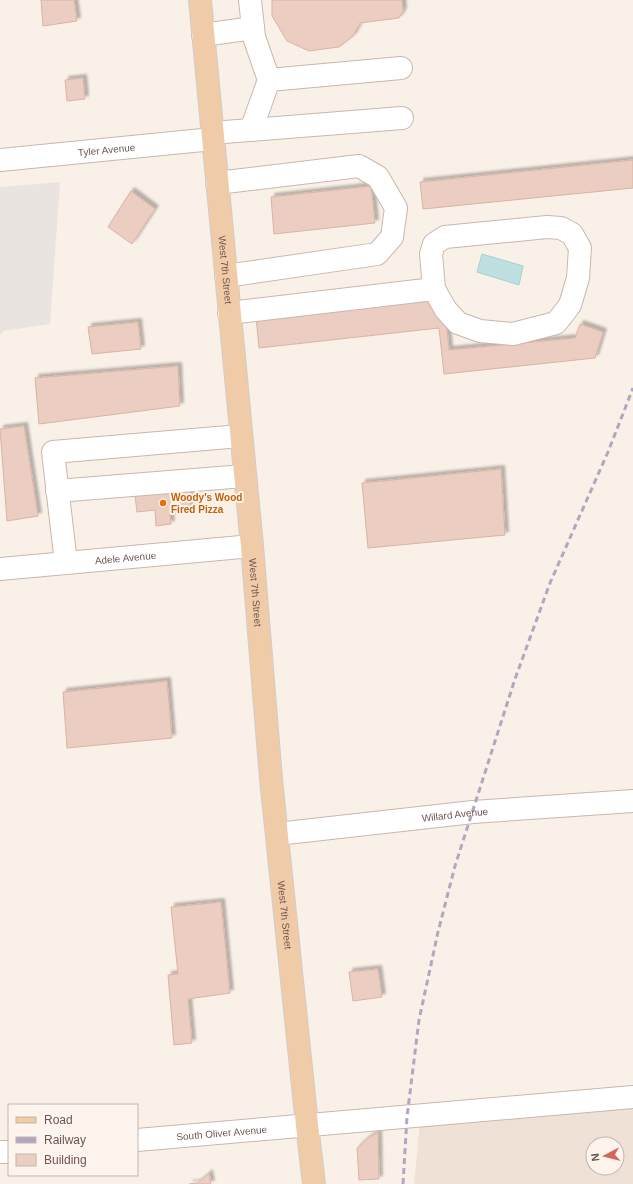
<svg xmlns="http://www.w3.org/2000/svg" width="633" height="1184" viewBox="0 0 633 1184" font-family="Helvetica,sans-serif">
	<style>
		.residential { fill: #f0e1d6; fill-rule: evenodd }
		.industrial { fill: #eae4e0 }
		.water { fill: #bee0e0; stroke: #a5d0d1 }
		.building { fill: #ebcdc2; stroke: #dcb2a5; filter: url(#shadow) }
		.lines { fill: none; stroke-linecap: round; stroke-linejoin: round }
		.minor-casing { stroke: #c9b7ae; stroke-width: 24 }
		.major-casing { stroke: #d4ccca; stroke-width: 24 }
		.minor { stroke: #fff; stroke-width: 22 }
		.major { stroke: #f0cba8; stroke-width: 22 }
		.rail { stroke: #b2a7c1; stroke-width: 3; stroke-dasharray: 6 4; stroke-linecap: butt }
		.food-dot { fill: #e8710a; stroke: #fdf4ed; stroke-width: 1.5 }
		.labels { text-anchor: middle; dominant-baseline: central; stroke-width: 4; stroke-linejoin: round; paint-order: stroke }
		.street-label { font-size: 10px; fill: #6f564f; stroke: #fdf4ed }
		.food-label { font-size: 10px; font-weight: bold; fill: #c56008; stroke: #fdf4ed; text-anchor: start }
	</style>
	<defs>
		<filter id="shadow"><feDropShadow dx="3.5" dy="-3.5" stdDeviation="1" flood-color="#0004"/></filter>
	</defs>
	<rect width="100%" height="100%" fill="#f9f0e7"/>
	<path class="residential" d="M633,1091V1184H414L421,1111ZM593,1144H617V1168H593Z"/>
	<path class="industrial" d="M60,182L50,324L3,331L0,336V187Z"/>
	<path class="water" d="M482,254L523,266L519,285L477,272Z"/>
	<path class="building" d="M41,0H74L77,21L43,26Z
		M272,0H402L403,11L399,18L360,23L353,36L339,47L309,51L287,41L272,16Z
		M83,78L85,99L67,101L65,80Z
		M633,160V188L423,209L420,182Z
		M371,186L375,223L274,234L271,197Z
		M131,191L155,209L132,244L108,227Z
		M437,295L439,319L446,318L449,350L575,338L580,324L603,332L595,358L444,374L439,328L259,348L256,316Z
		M138,322L141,349L92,354L88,327Z
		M178,366L180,406L39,424L35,378Z
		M24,426L38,516L7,521L0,429Z
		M501,469L505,535L368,548L362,483Z
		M189,485L191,512L170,514L171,524L156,526L155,510L137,512L135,496Z
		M167,681L172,738L67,748L63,692Z
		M221,902L230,993L188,999L192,1043L174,1045L168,975L178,974L171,907Z
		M378,969L382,997L353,1001L349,972Z
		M378,1132L379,1179L359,1180L357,1148L367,1139Z
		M209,1173L211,1184H189L198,1183Z"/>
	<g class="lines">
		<g class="minor-casing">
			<g id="minor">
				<path d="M250,0L254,37L269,80"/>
				<path d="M203,35L253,28"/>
				<path d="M251,130L269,80L401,68"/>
				<path d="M212,133L402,118"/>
				<path id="s1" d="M0,160L213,139"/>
				<path d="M217,183L359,166L378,177L396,208L392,237L377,254L226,276"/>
				<path d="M229,313L434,289L446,310L458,323L480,331L513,334L556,323L570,305L578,278L580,248L572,234L561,228L547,227L445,237L434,244L431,254L434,289"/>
				<path d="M57,491L244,476"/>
				<path d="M66,563L53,452L240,436"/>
				<path id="s2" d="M0,569L252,546"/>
				<path id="s3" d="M277,834L473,812L633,801"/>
				<path id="s4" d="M137,1140L633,1097"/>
				<path d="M0,1152H9"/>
			</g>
		</g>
		<g class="major-casing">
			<g id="major">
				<path id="s5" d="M200,0L252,546L271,779L307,1125L314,1184"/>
			</g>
		</g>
		<use href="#minor" class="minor"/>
		<use href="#major" class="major"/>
		<path class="rail" d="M403,1184L407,1117L419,1020L438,932L455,866L515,679L550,583L608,452L633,388"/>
	</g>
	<circle class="food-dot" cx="163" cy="503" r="4"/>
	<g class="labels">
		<g class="street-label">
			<text stroke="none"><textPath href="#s1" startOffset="107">Tyler Avenue</textPath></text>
			<text stroke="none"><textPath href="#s5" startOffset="271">West 7th Street</textPath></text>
			<text stroke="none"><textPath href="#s2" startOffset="126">Adele Avenue</textPath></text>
			<text stroke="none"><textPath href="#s5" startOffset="595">West 7th Street</textPath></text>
			<text stroke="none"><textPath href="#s3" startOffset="179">Willard Avenue</textPath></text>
			<text stroke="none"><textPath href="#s5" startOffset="919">West 7th Street</textPath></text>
			<text stroke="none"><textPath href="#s4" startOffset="85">South Oliver Avenue</textPath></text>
		</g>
		<g class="food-label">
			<text x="171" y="497">Woody's Wood<tspan x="171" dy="12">Fired Pizza</tspan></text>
		</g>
	</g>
	<rect x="8" y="1104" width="130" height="72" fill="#fdf4ed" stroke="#c4b5ae"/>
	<rect x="16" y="1117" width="20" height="6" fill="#f0cba8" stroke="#c4b5ae"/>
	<text x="44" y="1124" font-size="12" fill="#6f564f">Road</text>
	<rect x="16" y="1137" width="20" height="6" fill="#b2a7c1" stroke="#c4b5ae"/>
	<text x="44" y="1144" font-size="12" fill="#6f564f">Railway</text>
	<rect x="16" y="1154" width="20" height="12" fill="#ebcdc2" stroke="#c4b5ae"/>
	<text x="44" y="1164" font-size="12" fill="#6f564f">Building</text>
	<g transform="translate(605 1156) rotate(263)"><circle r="19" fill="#fdf4ed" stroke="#c4b5ae"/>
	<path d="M0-3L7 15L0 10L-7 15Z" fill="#d3675c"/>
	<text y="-6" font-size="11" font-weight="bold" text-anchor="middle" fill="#6f564f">N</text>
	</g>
</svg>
